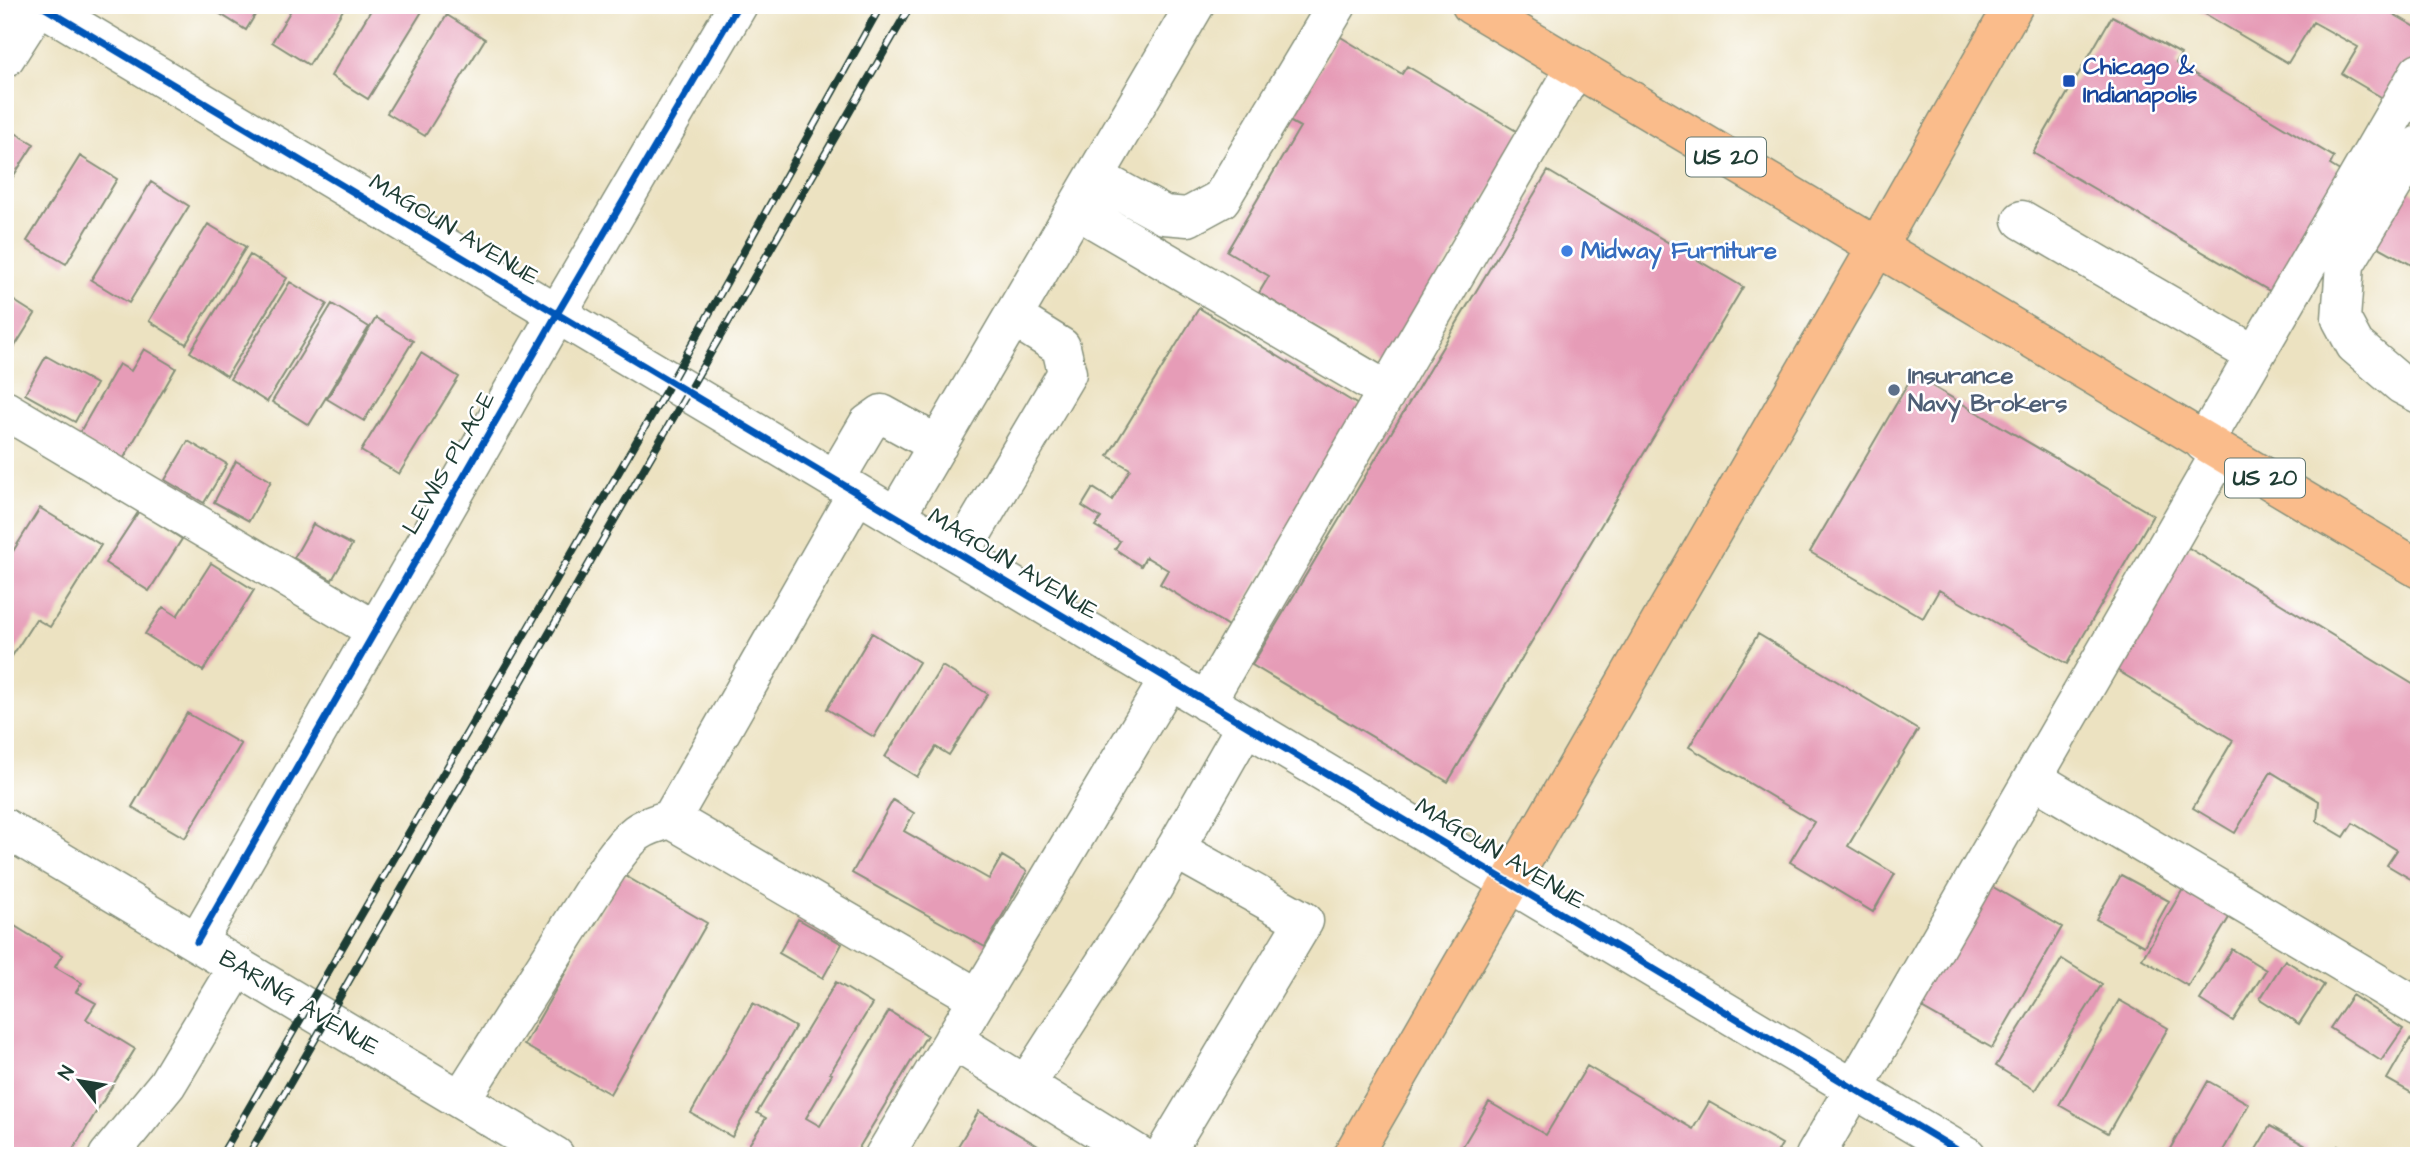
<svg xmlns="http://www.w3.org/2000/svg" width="2424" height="1161" viewBox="0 0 2424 1161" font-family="'Architects Daughter',sans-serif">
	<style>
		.building { fill: #e69cb7 }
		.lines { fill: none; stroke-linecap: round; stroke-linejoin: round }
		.minor-casing { stroke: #86907a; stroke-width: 41 }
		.major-casing { stroke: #86907a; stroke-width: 41 }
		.minor { stroke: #fff; stroke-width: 38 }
		.major { stroke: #fabc8b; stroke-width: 38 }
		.rail-casing { stroke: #1f3d34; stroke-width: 8 }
		.rail { stroke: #fff; stroke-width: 5; stroke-dasharray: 16; stroke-linecap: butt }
		.cycleway-casing { stroke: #fff; stroke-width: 11 }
		.cycleway { stroke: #0057b8; stroke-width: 7 }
		.transit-dot { fill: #1a4fb4; stroke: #fff; stroke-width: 2.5 }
		.shop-dot { fill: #3f7fe0; stroke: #fff; stroke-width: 2.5 }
		.service-dot { fill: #5c6f8a; stroke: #fff; stroke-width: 2.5 }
		.labels { text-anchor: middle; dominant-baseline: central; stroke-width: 5; stroke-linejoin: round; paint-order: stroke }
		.shield { fill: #fff; stroke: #627771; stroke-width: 2 }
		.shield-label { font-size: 23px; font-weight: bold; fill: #1f3d34 }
		.transit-label { font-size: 24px; font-weight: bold; fill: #164399; stroke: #fff; text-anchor: start }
		.street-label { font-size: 24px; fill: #1f3d34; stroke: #fff }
		.shop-label { font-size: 24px; font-weight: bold; fill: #366cbe; stroke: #fff; text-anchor: start }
		.service-label { font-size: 24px; font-weight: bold; fill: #4e5e75; stroke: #fff; text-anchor: start }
	</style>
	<rect width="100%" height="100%" fill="#fff"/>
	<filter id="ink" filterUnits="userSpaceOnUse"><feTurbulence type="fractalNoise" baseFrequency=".0143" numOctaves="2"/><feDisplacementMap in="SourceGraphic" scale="14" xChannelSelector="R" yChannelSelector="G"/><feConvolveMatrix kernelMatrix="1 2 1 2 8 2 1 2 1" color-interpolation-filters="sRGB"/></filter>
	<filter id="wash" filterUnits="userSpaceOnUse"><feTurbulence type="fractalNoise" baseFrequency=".00686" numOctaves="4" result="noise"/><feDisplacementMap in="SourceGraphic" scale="28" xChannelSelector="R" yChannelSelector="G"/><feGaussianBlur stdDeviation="1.57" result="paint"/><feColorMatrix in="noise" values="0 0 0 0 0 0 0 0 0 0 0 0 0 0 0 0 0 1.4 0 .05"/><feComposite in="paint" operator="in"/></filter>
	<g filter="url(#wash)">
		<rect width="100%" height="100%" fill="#ece2c1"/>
		<g id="blocks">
			<path class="building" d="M206,5H261L246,30Z
				M294,5H346L309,65L272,42Z
				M374,5H426L368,99L331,76Z
				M2190,5H2378L2419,29V60L2393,104L2342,74L2358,47L2313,22L2288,63Z
				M447,15L485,39L425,136L387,113Z
				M2112,16L2181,54L2176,63L2334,157L2330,165L2348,176L2280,297L2033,153Z
				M1339,36L1402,74L1407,66L1523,135L1385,367L1259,293L1269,276L1227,251L1300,127L1289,121Z
				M5,127L34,144L5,189Z
				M80,156L117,179L66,264L27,241Z
				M1548,171L1743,287L1448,782L1252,665Z
				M151,182L189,206L129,303L91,280Z
				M2400,185L2419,196V269L2368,241Z
				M208,224L246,247L186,344L149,321Z
				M250,255L287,278L227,376L190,352Z
				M290,282L327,304L267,402L230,379Z
				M5,295L35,314L5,362Z
				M332,304L369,327L309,425L272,402Z
				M1199,308L1363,408L1230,627L1160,584L1168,570L1146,557L1141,566L1115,549L1120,541L1095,526L1101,518L1082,506L1093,488L1112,500L1130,469L1108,456Z
				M376,318L413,341L364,421L327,399Z
				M144,349L176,368L121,463L77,437L119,364L131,371Z
				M421,353L459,377L399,474L361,451Z
				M46,356L96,384L75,422L25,394Z
				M1913,375L2153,515L2067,664L1939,590L1923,618L1810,552Z
				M188,441L227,464L204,503L165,480Z
				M236,461L271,481L249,521L214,502Z
				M40,508L101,545L50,627L36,619L5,667V564Z
				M139,511L182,539L149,591L105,563Z
				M313,524L352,545L332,580L294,558Z
				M2184,545L2419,688V884L2387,865L2397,850L2353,823L2344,837L2317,821L2319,801L2271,772L2235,833L2193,808L2233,740L2105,663Z
				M211,563L254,590L203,671L145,634L163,607L177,616Z
				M872,633L919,662L874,737L827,709Z
				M1758,634L1918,730L1848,846L1895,874L1873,912L1790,862L1814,822L1689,747Z
				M942,666L988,694L949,755L936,747L917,777L885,757Z
				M187,713L241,744L185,838L132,807Z
				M893,800L914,813L904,831L989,879L1002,856L1027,871L985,947L852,873Z
				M622,874L707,923L610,1094L524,1045Z
				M2121,875L2169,901L2144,946L2096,919Z
				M1981,880L2062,927L1992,1048L1911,1002Z
				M2183,889L2230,916L2188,986L2142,959Z
				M798,919L842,944L823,978L779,953Z
				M5,920L62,955L55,967L82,983L76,992L96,1003L86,1019L135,1049L69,1156H5Z
				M2232,949L2266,970L2233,1021L2200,1000Z
				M2062,959L2102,984L2035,1090L1996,1066Z
				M2285,960L2324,985L2299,1024L2260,999Z
				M836,982L872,1004L830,1073L832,1074L806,1118L820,1126L889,1011L927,1035L854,1156H752L745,1151L766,1118L757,1113Z
				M2352,995L2403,1029L2381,1061L2330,1028Z
				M2119,1000L2168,1028L2108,1133L2059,1105Z
				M753,1003L795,1027L732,1137L691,1113Z
				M2410,1039L2419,1044V1097L2387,1079Z
				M1587,1066L1693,1129L1709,1102L1782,1144L1775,1156H1457L1489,1102L1546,1135Z
				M2208,1081L2249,1104L2220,1156H2166Z
				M979,1111L1055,1156H952Z
				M2270,1126L2308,1147L2303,1156H2252Z
				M2338,1146L2354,1156H2333Z"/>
		</g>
	</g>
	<g filter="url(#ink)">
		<use href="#blocks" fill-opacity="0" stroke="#86907a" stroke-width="2"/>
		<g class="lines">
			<g class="minor-casing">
				<path id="minor" d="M40,5L1967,1156
					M5,58L39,5
					M2419,145L2415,148L2345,264L2341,319L2355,345L2402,385L2419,394
					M1095,177L1164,215L1188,217L1221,199L1337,5
					M1076,209L1387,391
					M2022,220L2255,355
					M5,410L375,630
					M2204,443L2419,72
					M835,480L868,424L882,414L938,445
					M857,493L671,819L978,998
					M896,516L1195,5
					M960,554L1067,373L1061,347L1013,317
					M1206,702L1576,67
					M2034,779L2419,1008
					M5,828L555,1156
					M197,942L557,314L738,5
					M953,1040L1140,1156
					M1026,1085L1153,888L1246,725
					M461,1099L612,861C633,833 637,828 671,819
					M108,1156L167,1084L238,966
					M884,1156L1169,679
					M1163,1156L1304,921L1175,849
					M1815,1156L2221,452"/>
			</g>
			<g class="major-casing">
				<path id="major" d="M1471,5L2419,569
					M1352,1156L1877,247L2014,5"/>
			</g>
			<use href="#minor" class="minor"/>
			<use href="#major" class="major"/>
			<g class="rail-casing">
				<path id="rail" d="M221,1156L671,382L881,5
					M248,1156L911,5"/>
			</g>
			<use href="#rail" class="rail"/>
			<g class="cycleway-casing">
				<path id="cycleway" d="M40,5L1967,1156
					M197,942L557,314L738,5"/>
			</g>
			<use href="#cycleway" class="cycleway"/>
		</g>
	</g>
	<rect class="transit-dot" x="2062" y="74" width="14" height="14" rx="3.5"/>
	<circle class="shop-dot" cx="1567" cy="251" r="7"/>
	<circle class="service-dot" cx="1894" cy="390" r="7"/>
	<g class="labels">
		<g class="shield">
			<rect x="1686" y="137.5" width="80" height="39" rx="5"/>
			<rect x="2225" y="458.5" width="80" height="39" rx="5"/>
		</g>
		<g class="shield-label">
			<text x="1726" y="157">US 20</text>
			<text x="2265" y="478">US 20</text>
		</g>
		<g class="transit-label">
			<text x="2083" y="67">Chicago &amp;<tspan x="2083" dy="28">Indianapolis</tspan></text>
		</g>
		<g class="street-label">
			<text transform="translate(454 230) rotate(31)">MAGOUN AVENUE</text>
			<text transform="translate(449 463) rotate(-60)">LEWIS PLACE</text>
			<text transform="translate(1013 564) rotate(31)">MAGOUN AVENUE</text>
			<text transform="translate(1500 854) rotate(31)">MAGOUN AVENUE</text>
			<text transform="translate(299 1003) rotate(31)">BARING AVENUE</text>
		</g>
		<g class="shop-label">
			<text x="1581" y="251">Midway Furniture</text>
		</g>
		<g class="service-label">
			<text x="1908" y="376">Insurance<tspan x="1908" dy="28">Navy Brokers</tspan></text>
		</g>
	</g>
	<rect width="2424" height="1161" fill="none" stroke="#fff" stroke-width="28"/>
	<g transform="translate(80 1081) rotate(301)" stroke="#ffffff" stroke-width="5" paint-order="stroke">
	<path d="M0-5L12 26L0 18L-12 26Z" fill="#1f3d34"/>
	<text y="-10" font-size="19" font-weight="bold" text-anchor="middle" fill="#1f3d34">N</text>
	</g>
</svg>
